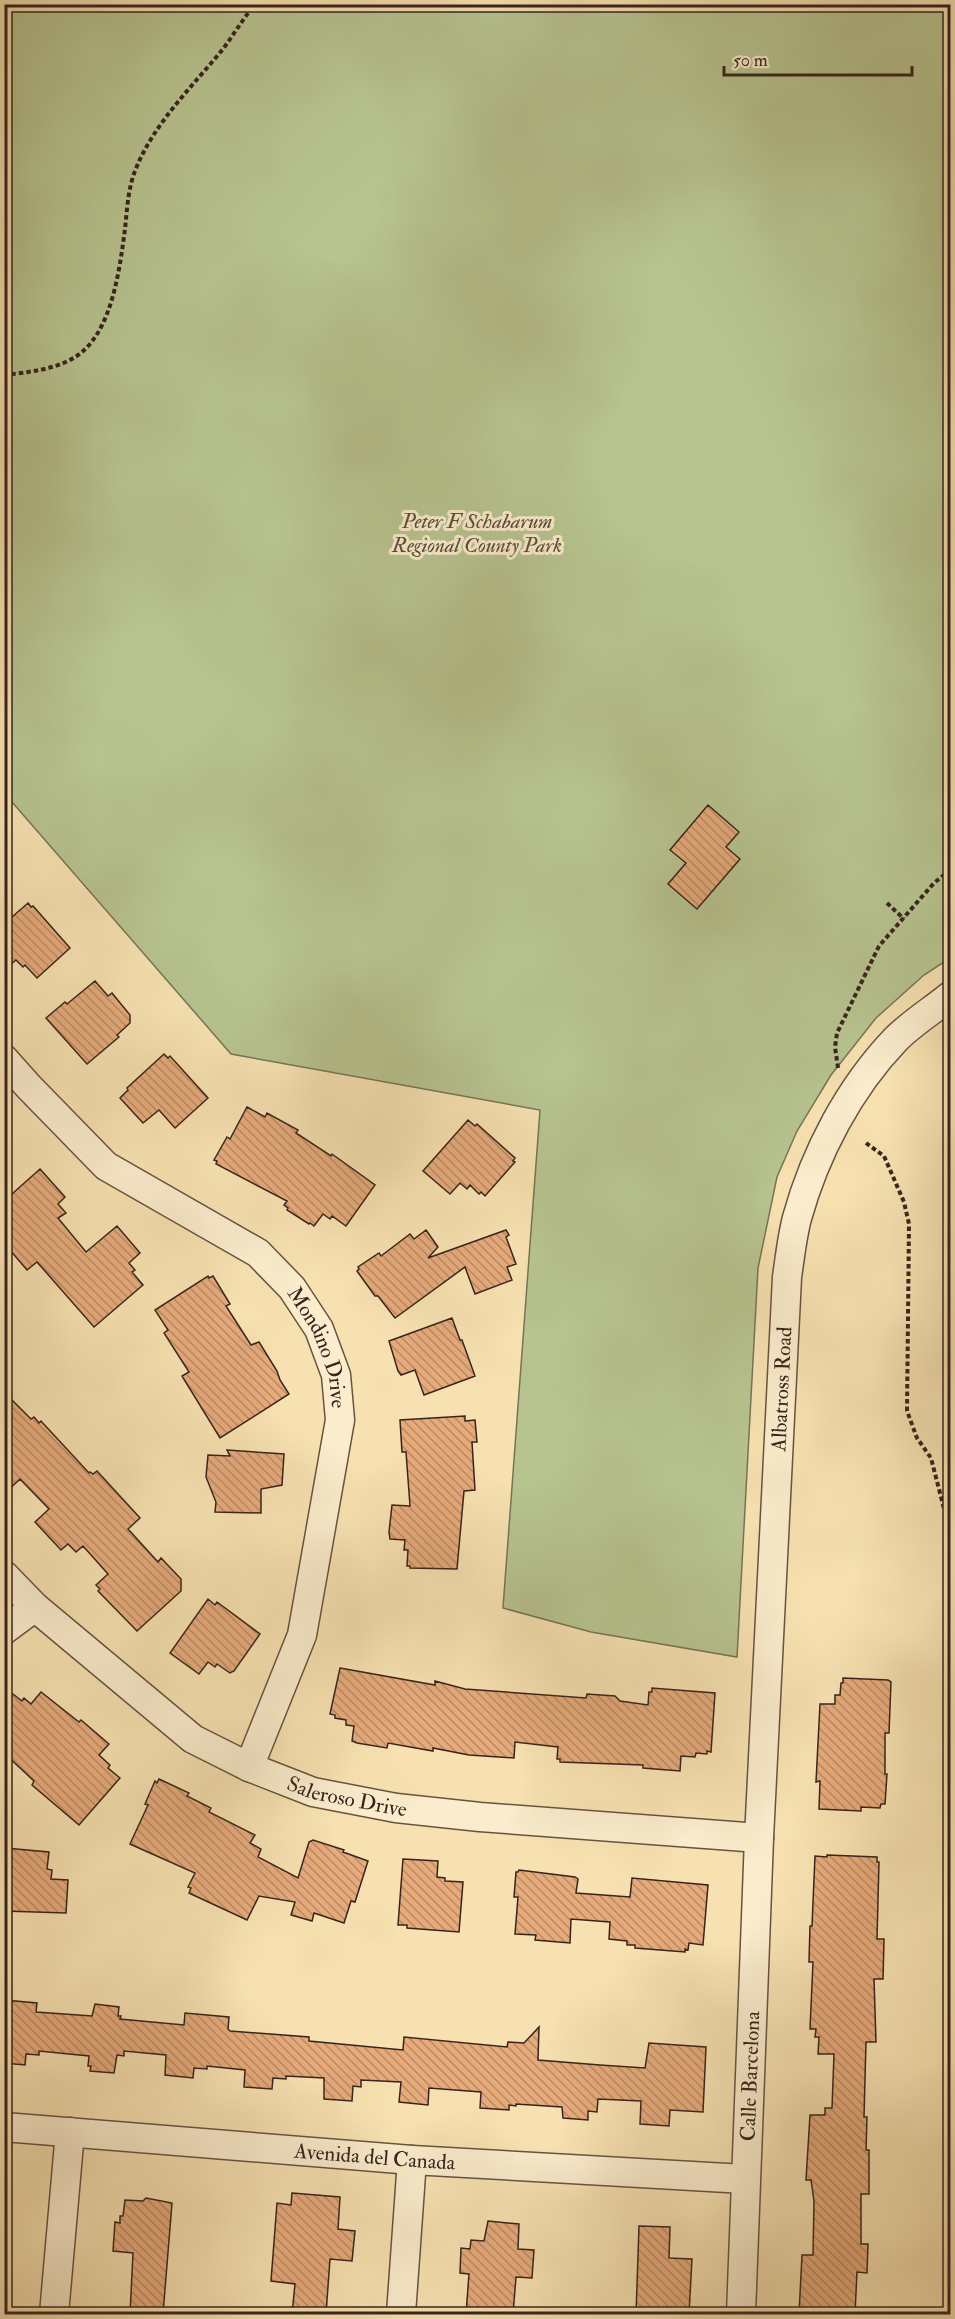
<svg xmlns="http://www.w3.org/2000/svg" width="955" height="2319" viewBox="0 0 955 2319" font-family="'IM FELL Double Pica',serif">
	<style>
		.park { fill: #b7c490; stroke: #777456; stroke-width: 1.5 }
		.building { fill: url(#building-back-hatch); stroke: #37241c; stroke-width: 1.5 }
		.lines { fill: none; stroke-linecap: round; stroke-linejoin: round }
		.street-casing { stroke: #675341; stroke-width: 31 }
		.path { stroke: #37241c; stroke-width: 4; stroke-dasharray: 4.5 3; stroke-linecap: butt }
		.street { stroke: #faeccc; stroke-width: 28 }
		.labels { text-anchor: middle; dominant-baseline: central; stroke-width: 6; stroke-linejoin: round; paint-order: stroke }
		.park-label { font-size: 21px; font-style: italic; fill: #574c39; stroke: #faeccc }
		.street-label { font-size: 21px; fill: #37241c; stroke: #faeccc }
	</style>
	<defs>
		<pattern id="building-back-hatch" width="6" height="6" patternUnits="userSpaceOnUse" patternTransform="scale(1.5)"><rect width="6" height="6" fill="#e6aa7b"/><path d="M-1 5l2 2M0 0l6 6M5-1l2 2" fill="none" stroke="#bb8a64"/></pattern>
	</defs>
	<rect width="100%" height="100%" fill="#f7e1b1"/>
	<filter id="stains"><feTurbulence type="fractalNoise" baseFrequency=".00333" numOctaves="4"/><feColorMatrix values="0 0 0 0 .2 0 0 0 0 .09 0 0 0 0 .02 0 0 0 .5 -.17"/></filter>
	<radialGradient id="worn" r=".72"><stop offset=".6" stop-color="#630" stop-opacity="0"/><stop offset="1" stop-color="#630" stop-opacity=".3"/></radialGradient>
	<path class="park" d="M4,5H950V958L924,975L876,1018L831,1075L797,1131L777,1177L758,1268L737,1657L591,1632L503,1608L540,1110L231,1054L5,794Z"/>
	<path class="building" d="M708,805L739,832L726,847L740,859L697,909L668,884L686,863L670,850Z
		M28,903L31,907L33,906L70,948L37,978L25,965L23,967L16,960L4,970V924Z
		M95,981L108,996L112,993L130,1015V1023L117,1035L119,1037L87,1064L46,1018L65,1002L67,1004Z
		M164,1054L168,1058L170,1056L208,1098L175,1128L159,1110L143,1123L120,1098L128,1090L127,1088Z
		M247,1107L265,1117L267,1113L298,1130L296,1133L331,1156L332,1154L375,1185L346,1226L332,1216L330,1219L323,1214L314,1226L310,1223L309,1224L287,1210L288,1208L284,1205L287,1201L216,1164L217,1161L214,1160L227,1137L230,1139Z
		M468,1120L475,1126L477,1124L515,1158L513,1161L515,1162L485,1196L481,1192L479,1194L470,1185L467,1189L460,1183L450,1194L423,1171Z
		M40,1169L65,1197L58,1204L66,1213L58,1218L86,1252L117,1226L140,1253L129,1263L135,1270L132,1272L143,1285L94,1327L37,1262L27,1270L4,1243V1201Z
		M426,1230L438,1247L428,1258L506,1230L509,1235L506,1237L516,1264L507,1267L512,1280L475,1294L465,1267L395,1318L378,1296H375L357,1271L359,1269L358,1267L379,1253L381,1256L410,1234L414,1239Z
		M208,1276L209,1278L213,1276L230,1304L226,1306L251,1345L259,1342L277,1371L280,1380L289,1394L220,1438L182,1376L189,1372L164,1333L168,1330L155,1310Z
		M452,1318L460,1340H462L475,1376L424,1395L415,1370L401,1375L398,1371L389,1341Z
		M4,1392L31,1419L34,1417L39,1423L41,1421L89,1473L90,1472L93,1474L97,1471L140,1518L128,1529L158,1562L161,1558L181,1579V1591L137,1631L98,1591L100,1589L96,1585L108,1574L83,1546L76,1552L68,1544L61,1550L35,1522L49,1509L20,1479L4,1494Z
		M465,1416V1421L475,1420L477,1442H472L475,1490L464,1491L457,1569L410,1568V1566H407L408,1550H404L405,1540L390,1539L389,1532L392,1505L410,1506L406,1452H402L400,1420Z
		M227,1450L284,1454L282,1485L261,1489V1513L215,1512L216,1502L206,1477L208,1455L230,1456Z
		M208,1599L215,1605L217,1602L260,1634L234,1671L230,1673L217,1664L215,1667L208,1662L199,1674L170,1653Z
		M340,1668L435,1685V1681L465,1689L586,1698L587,1694L615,1696L620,1701L648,1705L649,1692H652V1688L715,1693L711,1752L707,1751V1754L696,1753L695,1757L681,1756L680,1771L643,1768V1765L560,1762V1759H557L558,1747L515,1742L514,1758L469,1755L433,1748V1751L388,1743L387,1748L357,1743L352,1741L354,1726L346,1725V1720L335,1718V1715L330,1714Z
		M843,1678L888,1680L891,1682L889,1733H885V1774H887L885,1804H881L880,1808L861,1807V1811L819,1809L820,1781L816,1782L820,1704H835V1695H840L841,1683H843Z
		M4,1687L22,1701L24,1698L31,1704L41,1692L79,1722L81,1720L109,1744L99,1755L110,1765L108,1768L120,1778L79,1825L32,1785L34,1781L4,1753Z
		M159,1779L189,1793L187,1796L211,1808L209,1812L255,1835L250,1843L261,1849L258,1857L298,1878L309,1842L313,1840L344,1850L343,1852L368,1861L355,1902L351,1901L344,1923L314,1913L312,1921L291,1915L295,1902L259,1896L247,1920L189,1893L191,1888L188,1887L195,1873L130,1844L148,1805L145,1804L155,1781L157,1783Z
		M5,1848L49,1852L47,1869L52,1870L51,1879L68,1880L66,1913L4,1911Z
		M827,1855L877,1857V1862H879L877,1939H884L883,1979H874L876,2042H866L864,2117H867L866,2150H869V2194H861V2244H868L867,2273L857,2272L855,2314H799L802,2255H813L814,2201L811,2180H806L810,2115H825V2108H832L834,2054H818L819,2037H815L816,2029H810L813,1962H809L810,1926H812L815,1856L827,1857Z
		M403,1859L438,1861L437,1877L445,1878V1881L463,1882L459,1932L407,1928V1925H398Z
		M519,1870L575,1877L578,1879L576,1893L630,1897L632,1878L708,1885L703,1945L689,1943L688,1950L685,1949V1952L635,1948V1945H627V1941L609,1939L610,1922L571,1919L570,1943L535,1940L536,1935L515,1934L518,1897H514L516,1872H518Z
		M4,2000L37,2003L36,2012L92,2016L95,2004L119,2007L118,2016H121L120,2019L184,2025L185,2013L229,2017L228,2029L230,2031L309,2037V2041L403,2050L404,2037L507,2047L508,2042L524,2043L539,2027L538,2060L600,2065L645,2068L649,2043L706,2047L703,2112L670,2110L669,2126L640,2124L641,2101L598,2099L597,2112L588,2111V2120L563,2118L562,2107L516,2104V2106L509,2105V2110L480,2108L481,2092L429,2088L428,2105L399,2102L401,2082L361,2080V2087L353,2086L352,2101L324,2099V2078L286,2076V2079L273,2078L272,2089L244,2087L245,2070L207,2066V2069L194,2068L193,2078L165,2075L166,2055L124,2051V2056L117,2055L114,2073L90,2071L91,2066H88L89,2056L39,2051V2055L26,2054L25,2065L4,2063Z
		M292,2193L340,2197L338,2229L355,2231L352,2261L330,2259L326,2314H292L295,2284L271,2281L277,2203L291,2205Z
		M146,2198L172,2203L163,2314H130L133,2253L113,2251L115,2222L120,2223V2216H123L125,2200L143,2201Z
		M488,2221L519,2224L518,2249L534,2250L532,2278L516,2277L513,2314H466L469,2274L460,2273L461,2248L470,2249L471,2240L484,2241Z
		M639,2226L670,2227L669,2258L692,2259L689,2314H636Z"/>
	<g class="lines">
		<g class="street-casing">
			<g id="street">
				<path id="s1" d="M4,1059L29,1087L106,1166L258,1253L292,1288L319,1329L336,1375L340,1420L302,1635L249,1767"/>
				<path id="s2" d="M4,1575L35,1607L193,1739L249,1767L313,1792L396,1808L480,1817L759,1838"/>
				<path d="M4,1630L35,1607"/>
				<path id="s3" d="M4,2127L412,2160L745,2179"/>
				<path d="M54,2314L70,2132"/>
				<path d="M401,2314L412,2160"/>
				<path id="s4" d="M741,2314L759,1838L787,1277C790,1257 792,1237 797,1218C815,1153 849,1088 896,1039C912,1023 933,1010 950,996"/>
			</g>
		</g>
		<path class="path" d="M4,375C30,372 62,369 82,352C113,326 120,266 125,229C127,210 128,189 135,171C153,124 192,87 223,49C234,34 243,19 255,4
			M887,903L904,919
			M838,1068L835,1047L837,1033L879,946L934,883L950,870
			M866,1143L884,1156L904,1202L909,1224L907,1411L917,1438L931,1458L950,1532"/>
		<use href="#street" class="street"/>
	</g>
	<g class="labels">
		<g class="park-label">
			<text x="477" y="521">Peter F Schabarum<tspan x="477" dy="24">Regional County Park</tspan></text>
		</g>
		<g class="street-label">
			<text stroke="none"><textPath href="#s1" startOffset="438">Mondino Drive</textPath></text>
			<text stroke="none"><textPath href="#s4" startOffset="926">Albatross Road</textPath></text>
			<text stroke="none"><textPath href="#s2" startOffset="416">Saleroso Drive</textPath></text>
			<text stroke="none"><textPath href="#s4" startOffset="238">Calle Barcelona</textPath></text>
			<text stroke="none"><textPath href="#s3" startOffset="372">Avenida del Canada</textPath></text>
		</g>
	</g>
	<rect width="955" height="2319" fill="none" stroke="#f7e1b1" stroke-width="24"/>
	<rect x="6" y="6" width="943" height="2307" fill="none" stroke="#37241c" stroke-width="3"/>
	<rect x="12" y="12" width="931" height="2295" fill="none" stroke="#37241c" stroke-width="1.5"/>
	<path d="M724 66v9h188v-9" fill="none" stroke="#37241c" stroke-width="3"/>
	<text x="733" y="66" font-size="18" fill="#37241c" stroke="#faeccc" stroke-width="4.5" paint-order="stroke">50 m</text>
	<rect width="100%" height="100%" filter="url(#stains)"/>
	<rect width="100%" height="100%" fill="url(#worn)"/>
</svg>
